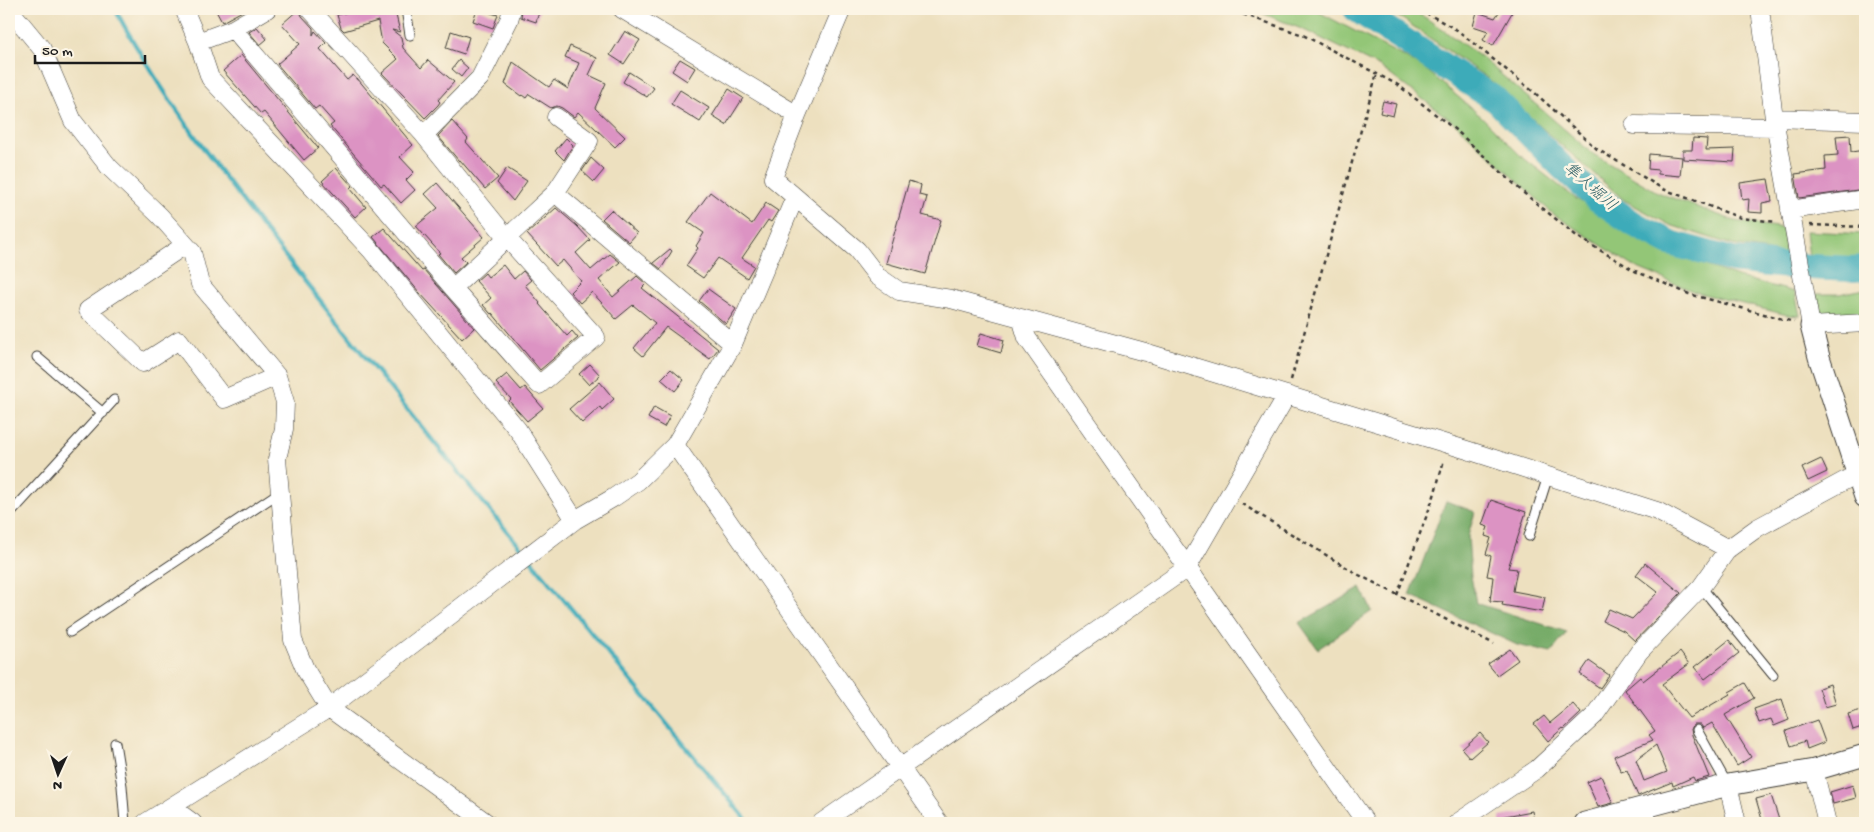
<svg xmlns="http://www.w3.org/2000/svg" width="1874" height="832" viewBox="0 0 1874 832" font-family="'Gochi Hand','Klee One',sans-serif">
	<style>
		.green { fill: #93c677; stroke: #58714a }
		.forest { fill: #76ab68; stroke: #496442 }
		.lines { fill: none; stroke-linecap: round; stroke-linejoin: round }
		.stream { stroke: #3cabb9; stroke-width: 4.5 }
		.river { stroke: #3cabb9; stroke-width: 26 }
		.building { fill: #dc93c3; fill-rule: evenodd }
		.service-casing { stroke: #3b3934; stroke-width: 11 }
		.minor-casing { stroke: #3b3934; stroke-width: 19 }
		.tertiary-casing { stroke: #3b3934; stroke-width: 23 }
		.path { stroke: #3b3934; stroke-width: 2.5; stroke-dasharray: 4 4; stroke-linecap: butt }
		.service { stroke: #fff; stroke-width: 9 }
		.minor { stroke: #fff; stroke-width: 18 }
		.tertiary { stroke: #fff; stroke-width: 21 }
		.labels { text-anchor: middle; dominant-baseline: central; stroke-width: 5; stroke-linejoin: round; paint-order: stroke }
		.water-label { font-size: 16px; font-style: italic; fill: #2a5c63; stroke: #fcf5e5 }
	</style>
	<rect width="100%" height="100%" fill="#fcf5e5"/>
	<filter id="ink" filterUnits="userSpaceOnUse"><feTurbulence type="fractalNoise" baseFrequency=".02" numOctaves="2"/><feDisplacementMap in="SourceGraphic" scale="10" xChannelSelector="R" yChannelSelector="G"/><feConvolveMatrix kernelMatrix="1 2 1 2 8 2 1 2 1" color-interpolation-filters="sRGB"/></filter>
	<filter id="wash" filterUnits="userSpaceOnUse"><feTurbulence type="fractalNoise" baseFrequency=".0096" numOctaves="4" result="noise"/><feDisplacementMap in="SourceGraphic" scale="20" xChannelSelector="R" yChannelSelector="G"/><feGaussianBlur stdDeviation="1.12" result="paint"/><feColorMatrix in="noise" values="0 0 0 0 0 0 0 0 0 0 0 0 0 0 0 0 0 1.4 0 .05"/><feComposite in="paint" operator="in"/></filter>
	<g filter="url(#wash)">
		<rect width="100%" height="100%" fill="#ede0bf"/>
		<path class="green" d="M1252,9H1313L1423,67L1484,119L1521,156L1575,198L1665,251L1738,277L1795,292L1800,316L1787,315L1695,292L1633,266L1553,214L1457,125L1380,67L1304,30Z
			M1384,9H1409L1426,18L1481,57L1593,154L1659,193L1735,221L1783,228L1786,254L1733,245L1670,225L1624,200L1554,139L1490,80L1404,20Z
			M1806,231L1865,234V259L1809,258Z
			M1865,289V315L1820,317L1816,294H1839Z"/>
		<path class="forest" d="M1446,501L1475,512L1468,536L1471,576L1476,603L1567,632L1551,653L1517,645L1410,595Z
			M1361,588L1372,611L1318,649L1299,623Z"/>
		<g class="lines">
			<path class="stream" d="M115,9C165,102 231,187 296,270C371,365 447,459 525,553
				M530,559L749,823"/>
			<path class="river" d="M1356,9L1496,100L1562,167L1595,197L1634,224L1670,243L1733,260L1788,266L1853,269L1865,268"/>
		</g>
		<g id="blocks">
			<path class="building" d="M215,9H246L222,22Z
				M299,9L302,16L313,28V35L315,31L326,43L320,49L347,80L353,75L358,81L357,78L413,145L400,157L414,172L406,180L415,190L401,203L384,184L381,186L330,126L334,123L319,106L315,109L277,64L300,44L282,24Z
				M359,9H400V14L396,15L400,32L392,30L401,37L403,48L421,68L428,60L454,82L438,100L440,102L438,105L425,118L382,73L398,59L382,43L378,21L344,31L341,28L337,15Z
				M477,9L498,15L493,28L473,21Z
				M522,9H540L536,22L521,17Z
				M1501,9H1514L1493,46L1483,40L1488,31L1473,26L1477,12L1495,18Z
				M257,27L267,39L260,45L249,32Z
				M451,31L469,37L464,54L446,48Z
				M625,31L640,40L624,64L610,55Z
				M570,46L597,58L589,75L606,83L595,108L625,137L615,147L578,112L574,117L562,108L557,106L551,108L529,94L526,98L522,95L521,96L505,84L513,62L549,87L554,80L568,89L579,63L565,57Z
				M241,55L318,148L304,160L264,112L261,114L223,71Z
				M680,59L695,68L687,81L672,71Z
				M459,60L468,68L461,77L452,69Z
				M629,72L654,88L647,97L623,82Z
				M729,89L743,98L726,125L712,116Z
				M680,90L709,108L700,122L671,104Z
				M1383,101L1396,104L1393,116L1380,113Z
				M452,121L468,139L466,142L498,178L485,189L460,160L459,161L438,136Z
				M1850,135L1851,152L1865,150V189L1799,198L1795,174L1826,170L1825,156L1838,155L1836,136Z
				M566,138L573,145L564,160L555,151Z
				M1693,138L1707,139L1706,150L1735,149L1734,162L1683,159V150H1692Z
				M1649,154L1682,157L1680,176L1658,174V170L1648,169Z
				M591,158L604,170L594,182L582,171Z
				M336,168L352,186L350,188L366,207L355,217L322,181Z
				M507,168L527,181L513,201L497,183Z
				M1768,179L1772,201L1762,203V213L1748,212L1749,199L1742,200L1740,183Z
				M909,181L921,185L919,195L927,197L922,215L941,220L925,274L886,263Z
				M437,183L484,237L461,257L466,262L454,273L438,254L440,253L416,226L438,208L425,194Z
				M710,192L752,224L766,203L778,211L771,222L768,220L742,258L754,266L747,278L718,258L703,278L686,266L698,248L696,246L704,233L688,222Z
				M556,208L577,226L590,240L576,253L591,270L610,254L620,262L599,280L613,297L637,276L646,284L642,288L718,349L710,359L666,327L643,356L634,348L655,323L633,305L616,319L592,292L580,303L570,292L581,281L563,260L556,266L527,234Z
				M611,210L637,233L629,242L602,219Z
				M384,228L422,271L424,270L474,328L462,339L419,292L373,237Z
				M670,249L672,251L661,269L653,263Z
				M503,265L514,279L523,271L531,280L525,285L540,303L539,304L567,336L572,331L578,338L540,370L492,313L491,314L483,305L491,298L476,281L485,273L488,277Z
				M708,289L736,309L726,324L699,301Z
				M981,333L1004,340L1001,353L977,346Z
				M590,364L600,375L589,385L579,374Z
				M671,369L684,380L675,391L661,379Z
				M507,374L521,390L525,387L543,408L527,421L509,401L511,399L496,383Z
				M600,382L614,399L602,410L600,407L582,423L569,409Z
				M654,407L670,416L664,427L648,418Z
				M1821,459L1827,472L1808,481L1802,468Z
				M1491,500L1526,512L1508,568L1517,569L1513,591L1545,597L1542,612L1502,605L1503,602L1490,601L1493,577L1487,576L1491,556L1486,554L1491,538L1485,536L1488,527L1482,525Z
				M1645,563L1681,593L1635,641L1624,631L1603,621L1609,609L1632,619L1658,592L1636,575Z
				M1729,640L1739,653L1705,679L1695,667Z
				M1510,649L1518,660L1497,675L1488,664Z
				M1680,652L1689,664L1662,684L1689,718L1730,694L1729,692L1745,683L1754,698L1725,715L1751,757L1737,766L1712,723L1703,728L1700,724H1694L1691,729L1692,735L1709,777L1695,781L1693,777L1673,786L1672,782L1638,796L1627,770L1621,772L1614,756L1653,740L1649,735L1655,731L1625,690L1640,677L1643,681ZM1656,745L1667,772L1644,781L1636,760Z
				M1589,661L1609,675L1600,688L1580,674Z
				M1830,684L1836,704L1825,707L1819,688Z
				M1782,699L1789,720L1774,726L1771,719L1759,723L1754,709Z
				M1573,704L1581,713L1564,729L1563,728L1548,741L1534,724L1544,716L1550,723Z
				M1865,709V726L1853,730L1848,714Z
				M1817,720L1825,742L1807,749L1805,741L1791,746L1786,731Z
				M1480,733L1488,742L1470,758L1462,749Z
				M1601,776L1613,803L1598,807L1587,782Z
				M1853,785L1856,798L1833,804L1830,792Z
				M1771,795L1780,823H1763L1756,799Z
				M1532,811L1534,823H1500V817Z"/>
		</g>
	</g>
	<g filter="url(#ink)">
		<use href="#blocks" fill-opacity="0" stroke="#3b3934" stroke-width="1"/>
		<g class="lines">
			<g class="service-casing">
				<path id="service" d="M406,9L410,35
					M37,357L103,413
					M9,515L114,400
					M1529,536L1548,476
					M1701,587L1773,675
					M70,632L280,492
					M1697,730L1727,784
					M115,743L122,786L125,823"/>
			</g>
			<g class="minor-casing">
				<path id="minor" d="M9,9L42,49L73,121L109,167L160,216L192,252L200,284L277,376L285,402L284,429L277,459L293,640L305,669L329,708L487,823
					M184,9L198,42L210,78L371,250L518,430L575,520
					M622,9L797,115
					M842,9L797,115L773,178L857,250L877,276L899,291L951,299L1145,352L1467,450L1657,511L1728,549
					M1760,9L1774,118L1811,326L1865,323
					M233,29L267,9
					M198,42L233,29L453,288L539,385L596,337L507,238L424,135L310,9
					M1774,118L1865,121
					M1634,125L1776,127
					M424,135L480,78L509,20L512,9
					M555,193L589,141L556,117
					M1790,210L1865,199
					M185,245L88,310L143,363L179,340L224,399L277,376
					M453,288L555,193L733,344
					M1021,318L1027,338L1366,823
					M675,445L939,823
					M1814,770L1827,823
					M1728,785L1737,823
					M171,807L193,823
					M1645,807L1647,823
					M145,823L329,708L575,520L613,498L638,481L675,445L733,344L795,197
					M821,823L1187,568L1287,395
					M1457,823L1537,769L1594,716L1639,652L1701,587L1728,549L1757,528L1857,474"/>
			</g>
			<g class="tertiary-casing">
				<path id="tertiary" d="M1811,326L1819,357L1865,497
					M1585,823L1728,785L1814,770L1865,755"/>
			</g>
			<path class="path" d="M1228,9L1303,35L1398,85L1458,132L1525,194L1578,237L1635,271L1689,294L1794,322
				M1419,9L1457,30L1535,93L1597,149L1663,189L1741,218L1777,222
				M1810,225L1865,227
				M1291,380L1377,73
				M1242,504L1359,575L1494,644
				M1397,595L1434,496L1444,460"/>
			<use href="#service" class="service"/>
			<use href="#minor" class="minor"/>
			<use href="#tertiary" class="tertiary"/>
		</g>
	</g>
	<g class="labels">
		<g class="water-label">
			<text transform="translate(1589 188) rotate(41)">隼人堀川</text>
		</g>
	</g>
	<rect width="1874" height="832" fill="none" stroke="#fcf5e5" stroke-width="30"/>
	<g transform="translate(58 774) rotate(183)" stroke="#fcf5e5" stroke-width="4" paint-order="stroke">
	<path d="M0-4L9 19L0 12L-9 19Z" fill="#1c1c1c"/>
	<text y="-8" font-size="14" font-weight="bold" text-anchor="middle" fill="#1c1c1c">N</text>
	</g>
	<path d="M35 55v8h110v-8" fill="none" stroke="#1c1c1c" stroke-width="2.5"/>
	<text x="42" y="55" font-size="15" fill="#1c1c1c" stroke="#fcf5e5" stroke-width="4" paint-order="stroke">50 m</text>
</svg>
